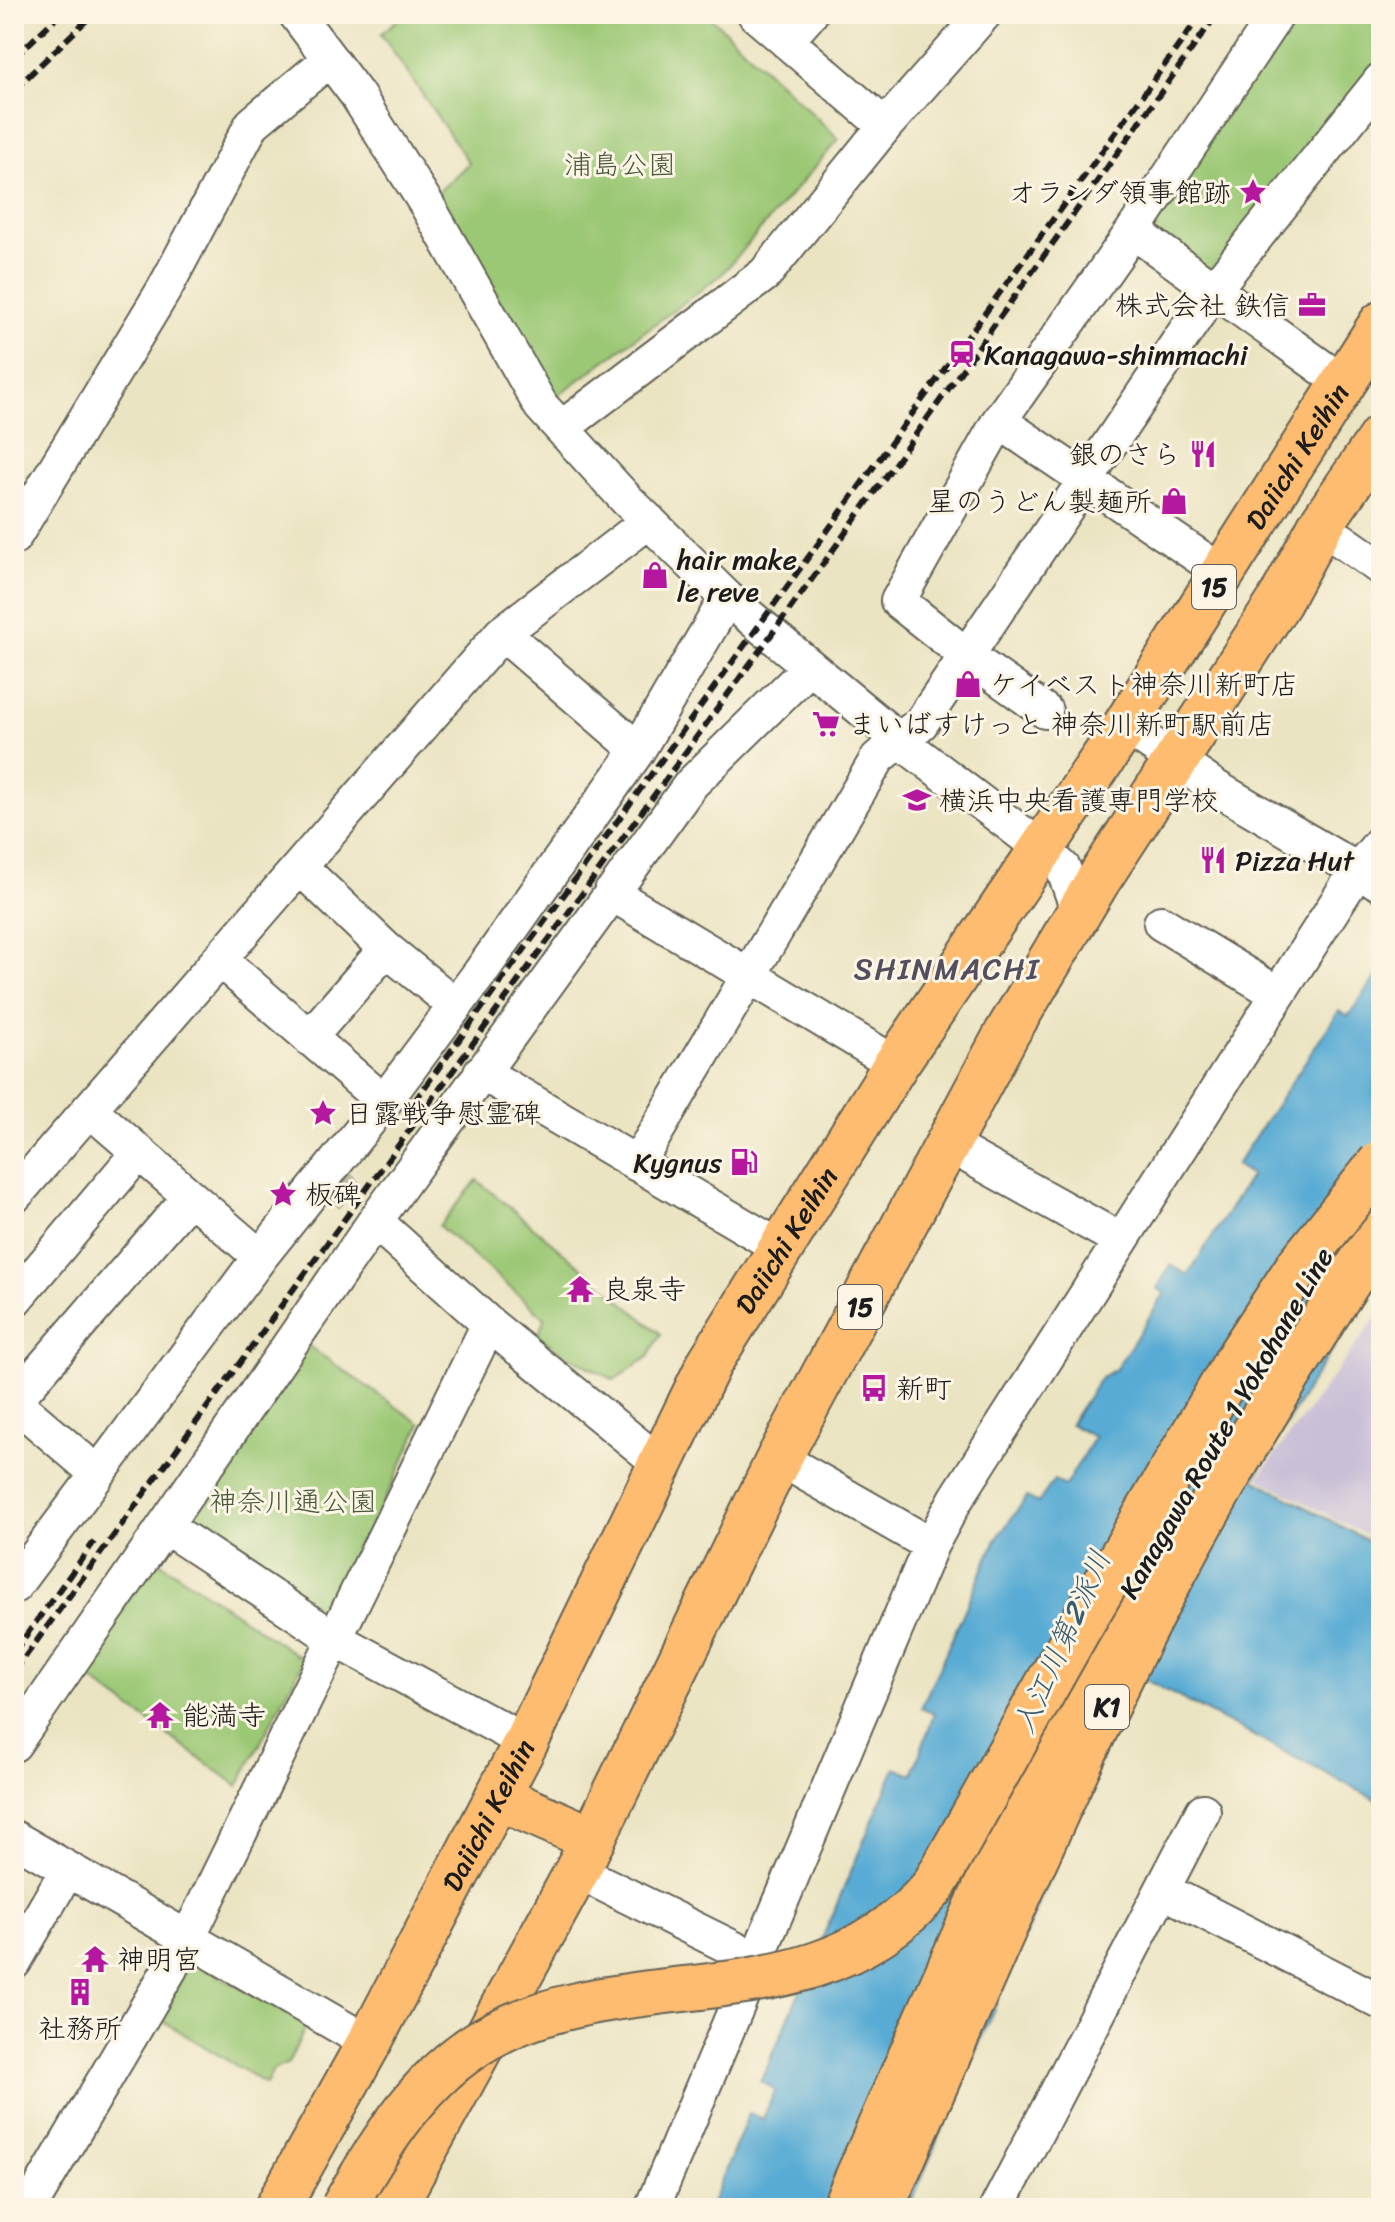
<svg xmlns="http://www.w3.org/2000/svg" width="1395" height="2222" viewBox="0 0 1395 2222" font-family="Sriracha,'Klee One',sans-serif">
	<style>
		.industrial { fill: #c9bfd7 }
		.green { fill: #9bc875; stroke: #5c7248; stroke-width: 2 }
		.water { fill: #59abd4; stroke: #3a6478; stroke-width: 2 }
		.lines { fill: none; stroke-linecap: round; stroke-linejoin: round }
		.minor-tunnel { stroke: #c2bca1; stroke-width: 34; stroke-dasharray: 34 17; stroke-linecap: butt }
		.minor-casing { stroke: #646256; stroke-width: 38 }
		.highway-casing { stroke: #646256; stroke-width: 48 }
		.minor { stroke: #fff; stroke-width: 34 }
		.highway { stroke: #fdbc70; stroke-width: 44 }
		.rail { stroke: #1c1c1c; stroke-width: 6; stroke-dasharray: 12 6; stroke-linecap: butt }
		.highway-bridge-casing { stroke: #646256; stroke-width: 48; stroke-linecap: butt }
		.highway-bridge { stroke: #fdbc70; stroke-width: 44 }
		.labels { text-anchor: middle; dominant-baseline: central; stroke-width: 6; stroke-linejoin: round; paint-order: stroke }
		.shield { fill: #fcf5e5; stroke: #5f5d58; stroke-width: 2 }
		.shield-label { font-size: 26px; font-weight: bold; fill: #1c1c1c }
		.park-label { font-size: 28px; fill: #48583b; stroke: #fcf5e5 }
		.poi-label { font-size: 28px; fill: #1c1c1c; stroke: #fcf5e5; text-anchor: start }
		.street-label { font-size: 28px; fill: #1c1c1c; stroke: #fcf5e5 }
		.neighbourhood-label { font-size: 30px; letter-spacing: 2px; fill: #544f5e; stroke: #fcf5e5 }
		.water-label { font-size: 30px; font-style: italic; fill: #375c6f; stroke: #fcf5e5 }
	</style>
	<rect width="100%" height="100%" fill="#fcf5e5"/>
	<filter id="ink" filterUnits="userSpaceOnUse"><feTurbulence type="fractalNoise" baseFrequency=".0125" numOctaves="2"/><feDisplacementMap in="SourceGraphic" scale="16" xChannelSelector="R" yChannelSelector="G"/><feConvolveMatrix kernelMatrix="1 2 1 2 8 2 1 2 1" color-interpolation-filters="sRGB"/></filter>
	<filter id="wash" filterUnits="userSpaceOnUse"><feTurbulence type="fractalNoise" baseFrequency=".006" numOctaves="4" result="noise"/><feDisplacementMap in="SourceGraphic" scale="32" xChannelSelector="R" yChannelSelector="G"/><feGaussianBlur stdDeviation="1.8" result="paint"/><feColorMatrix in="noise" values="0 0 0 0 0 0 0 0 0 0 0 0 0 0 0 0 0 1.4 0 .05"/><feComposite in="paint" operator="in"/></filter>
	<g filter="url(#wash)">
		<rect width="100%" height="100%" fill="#ebe4c2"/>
		<path class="industrial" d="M1381,1311V1543L1258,1478Z"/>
		<path class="green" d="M404,14H707L839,139L721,275L549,402L434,196L469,163L381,34Z
			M1291,14H1360L1381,29V67L1212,276L1148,231Z
			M477,1180L661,1334L648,1357L614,1380L562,1353L538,1335L545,1318L439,1226Z
			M301,1341L421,1424L326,1623L189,1532L185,1516Z
			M156,1559L304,1660L238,1786L78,1670Z
			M191,1960L307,2025L288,2063L273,2070L266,2084L158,2018Z"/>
		<path class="water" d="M1381,970V1278L1314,1377L1254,1479L1381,1548V1802L1136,1675L909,2208H710L749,2113L763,2119L775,2090L761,2082L895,1768L912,1775L934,1714L921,1708L996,1540L1027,1497L1038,1503L1054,1480L1065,1486L1094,1437L1070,1424L1101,1377L1115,1370L1165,1293L1157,1288L1171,1265L1188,1275L1251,1175L1236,1165L1339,1011L1348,1016Z"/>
	</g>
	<g filter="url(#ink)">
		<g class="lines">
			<path class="minor-tunnel" d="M327,1173L375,1221"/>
			<g class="minor-casing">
				<path id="minor" d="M296,14L357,95L427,205L541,406L626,499L727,598L899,740L1041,848L1063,868L1079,912
					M755,14L885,126
					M786,41L810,14
					M1133,231L1342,382
					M999,421L1223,573
					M563,427L765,274L885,126L984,14
					M14,537L165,288L252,124L330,59
					M1341,540L1381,568
					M502,633L638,750
					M1045,711L966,655L898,601L999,421L1133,231L1277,14
					M1125,726L1218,789L1381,884
					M300,867L386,949L455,1005
					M611,893L896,1064
					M1161,923L1278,994
					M219,959L384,1102
					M309,1038L386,949
					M481,1072L781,1248
					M89,1109L260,1257
					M947,1144L1120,1240
					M637,1164L878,758L921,723L1215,288L1381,80
					M14,1196L502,633L649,521
					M375,1221L489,1324L662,1465
					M14,1300L139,1152
					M14,1401L190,1197
					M14,1402L98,1474
					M779,1458L931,1545
					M166,1527L335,1639L526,1742
					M14,1586L260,1257L384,1102L480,973L638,750L727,598
					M14,1744L375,1221L691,784L809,668
					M14,1838L369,2043
					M577,1871L757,1960
					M1162,1890L1381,2002
					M14,1962L68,1869
					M32,2203L188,1938L489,1324
					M652,2208L931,1545L956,1499L1357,871L1381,842
					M997,2208L1203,1811"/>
			</g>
			<g class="highway-casing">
				<g id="highway">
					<path d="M497,1797L593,1839"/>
					<path id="s1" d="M277,2208L369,2043L526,1742L710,1362L896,1064L1125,726L1381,324"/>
					<path d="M393,2208L577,1871L779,1458L1007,1033L1097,882L1279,602L1320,526L1381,437"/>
					<path d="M844,2208C946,1976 1045,1742 1167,1519"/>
					<path d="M881,2208C963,2024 1041,1838 1130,1658C1203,1511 1290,1368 1381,1232"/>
				</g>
			</g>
			<use href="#minor" class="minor"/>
			<use href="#highway" class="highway"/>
			<path class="rail" d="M14,29L29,14
				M14,58L60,14
				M14,90L93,14
				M414,1102L1195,23
				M14,1652L94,1542
				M14,1672L828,557L1217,14"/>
			<g class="highway-bridge-casing">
				<path id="highway-bridge" d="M343,2208C381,2143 420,2076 487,2038C631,1958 815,2026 933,1887L1078,1630L1241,1353L1299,1265L1381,1162"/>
			</g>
			<use href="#highway-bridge" class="highway-bridge"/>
		</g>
	</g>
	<defs>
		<g id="sight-bare" transform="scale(2.16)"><path d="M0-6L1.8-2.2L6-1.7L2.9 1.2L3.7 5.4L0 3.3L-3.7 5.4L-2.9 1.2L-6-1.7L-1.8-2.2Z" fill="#b5179e" stroke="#fcf5e5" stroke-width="2.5" paint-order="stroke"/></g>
		<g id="office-bare" transform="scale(2.16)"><path d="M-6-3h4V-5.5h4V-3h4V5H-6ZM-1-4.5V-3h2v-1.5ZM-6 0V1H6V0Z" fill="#b5179e" stroke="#fcf5e5" stroke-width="2.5" paint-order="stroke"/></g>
		<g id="station-bare" transform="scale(2.16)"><path d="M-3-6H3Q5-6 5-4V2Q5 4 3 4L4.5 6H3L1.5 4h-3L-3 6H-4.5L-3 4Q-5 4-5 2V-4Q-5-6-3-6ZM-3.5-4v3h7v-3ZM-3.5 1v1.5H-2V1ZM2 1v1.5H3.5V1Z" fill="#b5179e" stroke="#fcf5e5" stroke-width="2.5" paint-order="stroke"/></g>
		<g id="restaurant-bare" transform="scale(2.16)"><path d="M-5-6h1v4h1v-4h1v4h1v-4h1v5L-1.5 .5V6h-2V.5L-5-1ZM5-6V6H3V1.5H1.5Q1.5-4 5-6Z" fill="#b5179e" stroke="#fcf5e5" stroke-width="2.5" paint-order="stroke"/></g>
		<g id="shop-bare" transform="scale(2.16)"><path d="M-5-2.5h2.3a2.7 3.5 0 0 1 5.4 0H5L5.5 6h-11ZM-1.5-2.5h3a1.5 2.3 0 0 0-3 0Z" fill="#b5179e" stroke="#fcf5e5" stroke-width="2.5" paint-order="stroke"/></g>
		<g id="supermarket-bare" transform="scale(2.16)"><path d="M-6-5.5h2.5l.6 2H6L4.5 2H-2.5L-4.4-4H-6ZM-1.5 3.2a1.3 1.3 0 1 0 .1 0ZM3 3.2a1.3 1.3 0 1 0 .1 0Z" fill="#b5179e" stroke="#fcf5e5" stroke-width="2.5" paint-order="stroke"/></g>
		<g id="university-bare" transform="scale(2.16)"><path d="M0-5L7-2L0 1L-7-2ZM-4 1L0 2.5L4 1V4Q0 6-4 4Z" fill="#b5179e" stroke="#fcf5e5" stroke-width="2.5" paint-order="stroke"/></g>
		<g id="fuel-bare" transform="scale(2.16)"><path d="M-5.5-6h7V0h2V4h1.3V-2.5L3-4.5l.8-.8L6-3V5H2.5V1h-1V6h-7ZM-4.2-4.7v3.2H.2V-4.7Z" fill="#b5179e" stroke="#fcf5e5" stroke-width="2.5" paint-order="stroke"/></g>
		<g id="temple-bare" transform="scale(2.16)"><path d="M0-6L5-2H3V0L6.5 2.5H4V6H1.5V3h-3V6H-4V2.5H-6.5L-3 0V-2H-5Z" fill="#b5179e" stroke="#fcf5e5" stroke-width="2.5" paint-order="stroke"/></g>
		<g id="bus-bare" transform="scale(2.16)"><path d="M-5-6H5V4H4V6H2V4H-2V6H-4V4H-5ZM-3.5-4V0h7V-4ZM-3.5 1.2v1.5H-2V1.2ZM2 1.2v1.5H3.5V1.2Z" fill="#b5179e" stroke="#fcf5e5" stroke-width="2.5" paint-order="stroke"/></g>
		<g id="building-bare" transform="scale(2.16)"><path d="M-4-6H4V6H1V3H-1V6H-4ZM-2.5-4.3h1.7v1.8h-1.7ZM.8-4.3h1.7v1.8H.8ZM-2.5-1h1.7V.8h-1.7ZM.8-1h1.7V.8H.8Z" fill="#b5179e" stroke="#fcf5e5" stroke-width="2.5" paint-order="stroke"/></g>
	</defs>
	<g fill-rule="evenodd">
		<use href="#sight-bare" x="1253" y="192"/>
		<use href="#office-bare" x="1312" y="305"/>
		<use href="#station-bare" x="962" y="354"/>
		<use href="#restaurant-bare" x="1203" y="454"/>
		<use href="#shop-bare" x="1174" y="501"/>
		<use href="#shop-bare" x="655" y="575"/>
		<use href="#shop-bare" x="968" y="684"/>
		<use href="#supermarket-bare" x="826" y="724"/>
		<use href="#university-bare" x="917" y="800"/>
		<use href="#restaurant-bare" x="1213" y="860"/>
		<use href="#sight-bare" x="323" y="1113"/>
		<use href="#fuel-bare" x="744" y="1162"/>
		<use href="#sight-bare" x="283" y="1194"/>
		<use href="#temple-bare" x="580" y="1289"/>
		<use href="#bus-bare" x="874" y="1388"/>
		<use href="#temple-bare" x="160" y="1715"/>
		<use href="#temple-bare" x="95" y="1959"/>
		<use href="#building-bare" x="80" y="1992"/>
	</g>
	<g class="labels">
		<g class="shield">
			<rect x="1192" y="565" width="44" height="44" rx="6"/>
			<rect x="838" y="1285" width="44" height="44" rx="6"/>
			<rect x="1085" y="1685" width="44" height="44" rx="6"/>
		</g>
		<g class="shield-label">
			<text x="1214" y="587">15</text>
			<text x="860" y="1307">15</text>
			<text x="1107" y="1707">K1</text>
		</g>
		<g class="park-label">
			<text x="620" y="164">浦島公園</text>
			<text x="293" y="1501">神奈川通公園</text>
		</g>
		<g class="poi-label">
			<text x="1231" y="192" text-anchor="end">オランダ領事館跡</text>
			<text x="1290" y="305" text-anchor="end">株式会社 鉄信</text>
			<text x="984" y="354">Kanagawa-shimmachi</text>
			<text x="1181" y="454" text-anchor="end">銀のさら</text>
			<text x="1152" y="501" text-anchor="end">星のうどん製麺所</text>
			<text x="677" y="559">hair make<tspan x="677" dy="32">le reve</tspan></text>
			<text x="990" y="684">ケイベスト神奈川新町店</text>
			<text x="848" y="724">まいばすけっと 神奈川新町駅前店</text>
			<text x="939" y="800">横浜中央看護専門学校</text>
			<text x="1235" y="860">Pizza Hut</text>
			<text x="345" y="1113">日露戦争慰霊碑</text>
			<text x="722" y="1162" text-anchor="end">Kygnus</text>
			<text x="305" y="1194">板碑</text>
			<text x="602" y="1289">良泉寺</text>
			<text x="896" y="1388">新町</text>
			<text x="182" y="1715">能満寺</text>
			<text x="117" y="1959">神明宮</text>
			<text x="80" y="2028" text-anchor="middle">社務所</text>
		</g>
		<g class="street-label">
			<text stroke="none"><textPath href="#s1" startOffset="2030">Daiichi Keihin</textPath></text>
			<text stroke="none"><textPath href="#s1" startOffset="1094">Daiichi Keihin</textPath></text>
			<text transform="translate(1226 1423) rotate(-60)">Kanagawa Route 1 Yokohane Line</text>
			<text stroke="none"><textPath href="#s1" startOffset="446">Daiichi Keihin</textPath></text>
		</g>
		<g class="neighbourhood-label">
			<text x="947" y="969">SHINMACHI</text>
		</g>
		<g class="water-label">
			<text transform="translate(1062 1642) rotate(-66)">入江川第2派川</text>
		</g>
	</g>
	<rect width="1395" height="2222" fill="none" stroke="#fcf5e5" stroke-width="48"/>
</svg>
